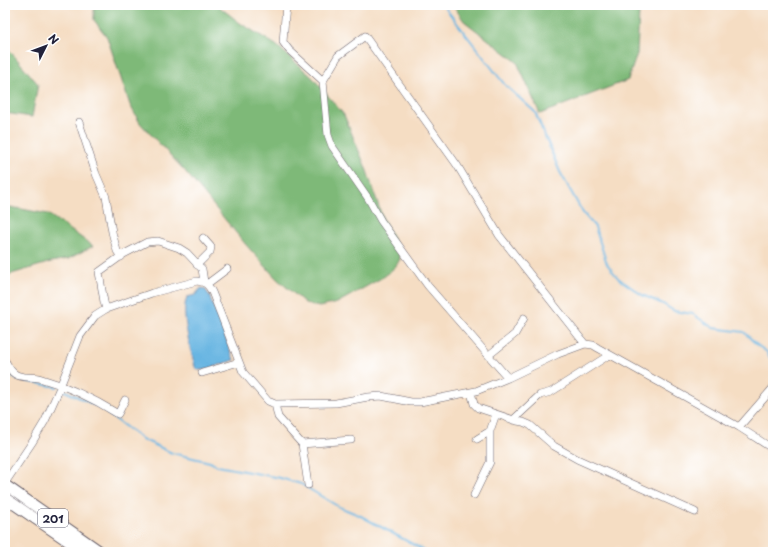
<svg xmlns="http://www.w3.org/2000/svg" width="778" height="557" viewBox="0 0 778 557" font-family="'Playpen Sans',sans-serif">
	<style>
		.forest { fill: #7eb978; stroke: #506e5a }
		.water { fill: #68b5e2; stroke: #456c8e }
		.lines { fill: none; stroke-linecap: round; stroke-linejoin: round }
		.stream { stroke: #68b5e2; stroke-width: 2 }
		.minor-casing { stroke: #6c636b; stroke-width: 8 }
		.highway-casing { stroke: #6c636b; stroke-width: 12 }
		.minor { stroke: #fff; stroke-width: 7 }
		.highway { stroke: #fff; stroke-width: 10 }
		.labels { text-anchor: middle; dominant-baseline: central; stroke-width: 3; stroke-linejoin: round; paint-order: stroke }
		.shield { fill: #fff; stroke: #646476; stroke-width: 1 }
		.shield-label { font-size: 11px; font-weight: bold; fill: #22223b }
	</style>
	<rect width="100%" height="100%" fill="#fff"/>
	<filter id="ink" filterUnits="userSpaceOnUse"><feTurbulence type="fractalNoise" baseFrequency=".025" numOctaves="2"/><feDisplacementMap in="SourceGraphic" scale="8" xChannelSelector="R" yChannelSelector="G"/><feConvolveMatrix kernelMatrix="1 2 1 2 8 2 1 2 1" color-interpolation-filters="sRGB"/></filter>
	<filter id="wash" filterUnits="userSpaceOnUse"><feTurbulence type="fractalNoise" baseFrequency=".012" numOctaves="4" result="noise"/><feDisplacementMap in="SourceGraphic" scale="16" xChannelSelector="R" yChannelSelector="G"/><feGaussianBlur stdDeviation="0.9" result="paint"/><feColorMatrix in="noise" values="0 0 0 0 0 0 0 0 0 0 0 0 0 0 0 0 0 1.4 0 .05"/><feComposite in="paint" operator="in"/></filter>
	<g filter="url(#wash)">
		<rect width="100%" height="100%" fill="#f5ddc3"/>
		<path class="forest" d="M98,5H217L240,23L276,45L313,78L344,115L366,168L383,219L399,249L400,259L396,266L385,276L337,303L319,307L305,303L277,279L247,246L185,171L140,123L130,105L107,37L94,20V9Z
			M453,5H636L639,12L637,54L628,80L540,114L517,62L464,21Z
			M5,45L38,84L32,117L5,113Z
			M5,206L48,214L93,246L68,259L51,262L5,276Z"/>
		<path class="water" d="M201,288L205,289L209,295L234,360L205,370H198L195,367C191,349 180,314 187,297L195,295Z"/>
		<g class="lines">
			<path class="stream" d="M443,5L505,85L535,112L560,172L583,213L595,227L607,264L618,278L642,295L663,304L674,311L693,314L713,328L744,332L757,345L767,352L773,363
				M5,370L9,375L16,379L57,387
				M61,389L99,407L142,439L172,453L210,462L218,466L280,478L301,484L339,507L359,515L427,552"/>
		</g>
	</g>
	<g filter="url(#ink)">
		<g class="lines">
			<g class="minor-casing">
				<path id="minor" d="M286,5L283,42L289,50L323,81
					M79,122L96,174L106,197L112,232L117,251L121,257
					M197,265L210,252L211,247L203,238
					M207,284L227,269
					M106,309L104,302L99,272L124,254L147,242L158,241L179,248L187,253L202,269L204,282
					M489,355L515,334L524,318
					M5,361C8,365 10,371 15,374C22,379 31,376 39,378C67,386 94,399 118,414L125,400
					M202,373L239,362
					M508,378L428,286L381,221L368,198L332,146L328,135L323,81L338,56L365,36L457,165L499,235L585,344
					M471,392L474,404L478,408L517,421L523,422L530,425L554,446L577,459L695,512
					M275,404L278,417L302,444L351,440
					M513,420L540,395L551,392L606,357L608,354
					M739,427L773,388
					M477,439L490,431L496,414
					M302,444L308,485
					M5,483L33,441L45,421L58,392L80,336L95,316L106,309L152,293L197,281C205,282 208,284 212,292L243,372L268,401L275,404L336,403L368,397L381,396L411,402H420L476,391L508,378L558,354L585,344L593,345L598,348L739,427L773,449
					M474,495L490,462V431"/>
			</g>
			<g class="highway-casing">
				<path id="highway" d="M5,485L101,552
					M5,498L84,552"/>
			</g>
			<use href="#minor" class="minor"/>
			<use href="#highway" class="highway"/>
		</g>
	</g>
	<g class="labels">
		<rect class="shield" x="38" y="509" width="30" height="18" rx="3"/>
		<g class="shield-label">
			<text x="53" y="518">201</text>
		</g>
	</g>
	<rect width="778" height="557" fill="none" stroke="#fff" stroke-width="20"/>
	<g transform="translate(46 46) rotate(48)" stroke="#ffffff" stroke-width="3" paint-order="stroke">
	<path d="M0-3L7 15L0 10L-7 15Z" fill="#22223b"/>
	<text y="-6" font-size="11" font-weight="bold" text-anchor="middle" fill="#22223b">N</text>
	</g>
</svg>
